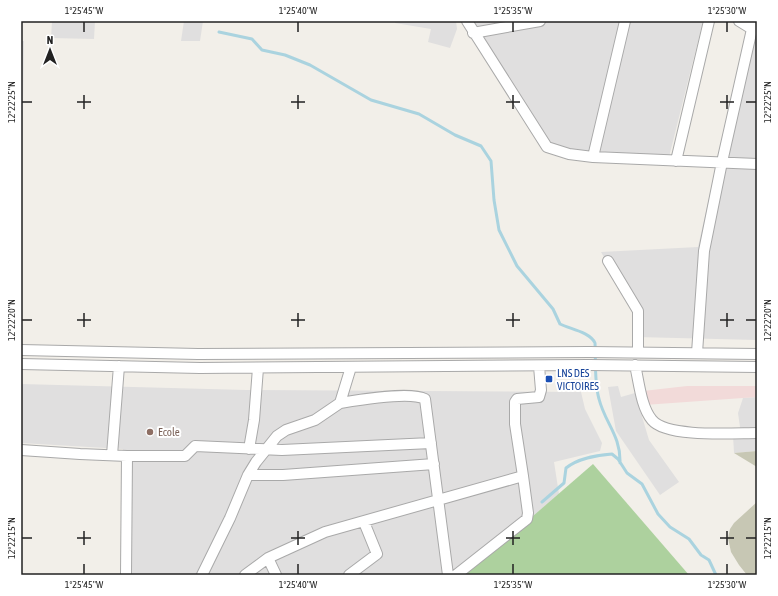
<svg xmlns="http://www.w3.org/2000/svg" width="778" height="596" viewBox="0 0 778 596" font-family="'Asap Condensed',sans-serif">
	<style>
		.residential { fill: #e0dfdf }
		.commercial { fill: #f2dad9 }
		.construction { fill: #c7c7b4 }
		.forest { fill: #add19e }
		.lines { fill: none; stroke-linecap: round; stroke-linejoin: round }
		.stream { stroke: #aad3df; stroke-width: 3 }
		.minor-casing { stroke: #a9a9a9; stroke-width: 12 }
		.minor { stroke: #fff; stroke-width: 10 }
		.ticks { fill: none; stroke: #222; stroke-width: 1.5 }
		.transit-dot { fill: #1a4fb4; stroke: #fff; stroke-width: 1.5 }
		.education-dot { fill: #8d6e63; stroke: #fff; stroke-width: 1.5 }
		.labels { text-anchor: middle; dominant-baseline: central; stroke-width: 4; stroke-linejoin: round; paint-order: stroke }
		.transit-label { font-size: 11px; fill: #164399; stroke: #fff; text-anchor: start }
		.education-label { font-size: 11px; fill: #785e54; stroke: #fff; text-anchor: start }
		.neatline { fill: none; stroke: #222; stroke-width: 1.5 }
		.ticks-label { font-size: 10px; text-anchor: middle; fill: #222 }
	</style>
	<rect width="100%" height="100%" fill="#f2efe9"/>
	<path class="residential" d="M52,21H95L94,39L51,38Z
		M184,21H203L200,41H181Z
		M395,21H456L457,29L450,48L428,42L431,29L395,23Z
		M463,21H703L669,157L545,152Z
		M757,21V340L636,337V312L601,252L698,247L747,28Z
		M21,41H24L21,223Z
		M21,384L246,390L581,392L585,409L602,443L600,451L554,462L559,494L465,575H121V466L123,449L21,443Z
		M618,386L621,397L635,393L649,440L679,482L660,495L616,431L608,387Z
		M757,397V451L734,453L733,435L741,434L738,413L743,398Z"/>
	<path class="commercial" d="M687,386H757V397L644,405L643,391Z"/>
	<path class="construction" d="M757,451V467L734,453Z
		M757,502V575H747L739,565L731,552L728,538L730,529L734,523Z"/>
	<path class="forest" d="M593,464L689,575H465Z"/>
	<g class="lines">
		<path class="stream" d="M219,32L252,39L262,50L285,55L310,65L371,100L419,114L455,135L481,146L491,161L494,200L499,230L517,266L553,309L560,324C570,329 590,332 595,343C596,361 594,381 599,399C605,423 621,436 620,463
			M542,502L564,483L566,468C577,459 597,455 612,454L618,459L627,473L642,484L658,514L670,527L689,539L701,555L709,560L716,575"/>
		<g class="minor-casing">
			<path id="minor" d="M467,21L547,147L569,154L593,157L757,164
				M739,21L752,29
				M473,33L540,21
				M593,157L625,21
				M676,161L709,21
				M608,261L638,311V352
				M21,350L198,354L589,352L757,354
				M697,353L704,251L722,162L752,29L757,21
				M21,364L200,368L589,365L757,367
				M635,365C639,382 641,407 652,420C667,438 734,433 757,433
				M340,403C358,400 410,391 425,399L448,575
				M249,449L254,420L258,368
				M21,450L80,454L127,456L126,575
				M112,455L119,366
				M127,456H185L195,446L282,450L431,443
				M248,475H283L434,464
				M268,558L276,575
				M202,575L230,518L248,475L256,462L277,436L286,430L315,420L340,403L351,367
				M245,575L268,558L325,532L523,476L515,424V402L517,399L539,397L541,390L539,366
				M349,575L377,554L364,522
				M456,575L527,519L528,513L523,476"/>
		</g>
		<use href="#minor" class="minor"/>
	</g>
	<path class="ticks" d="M84,22V32M298,22V32M513,22V32M727,22V32M84,95V109M298,95V109M513,95V109M727,95V109M22,102H32M77,102H91M291,102H305M506,102H520M720,102H734M746,102H756M84,313V327M298,313V327M513,313V327M727,313V327M22,320H32M77,320H91M291,320H305M506,320H520M720,320H734M746,320H756M84,531V545M298,531V545M513,531V545M727,531V545M22,538H32M77,538H91M291,538H305M506,538H520M720,538H734M746,538H756M84,564V574M298,564V574M513,564V574M727,564V574"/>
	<rect class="transit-dot" x="545" y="375" width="8" height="8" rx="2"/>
	<circle class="education-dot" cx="150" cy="432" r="4"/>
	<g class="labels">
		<g class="transit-label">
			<text x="557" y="373">LNS DES<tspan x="557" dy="13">VICTOIRES</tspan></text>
		</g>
		<g class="education-label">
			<text x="158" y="432">Ecole</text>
		</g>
	</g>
	<rect width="778" height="596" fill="none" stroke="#ffffff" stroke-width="44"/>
	<g transform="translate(50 50)" stroke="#ffffff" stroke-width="3" paint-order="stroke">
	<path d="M0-3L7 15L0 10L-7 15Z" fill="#222222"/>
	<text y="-6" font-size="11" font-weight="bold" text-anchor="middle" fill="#222222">N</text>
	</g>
	<rect x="22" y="22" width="734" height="552" class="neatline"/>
	<g class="ticks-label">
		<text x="84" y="14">1°25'45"W</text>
		<text x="298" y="14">1°25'40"W</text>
		<text x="513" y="14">1°25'35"W</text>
		<text x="727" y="14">1°25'30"W</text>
		<text transform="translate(11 102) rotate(-90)" y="4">12°22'25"N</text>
		<text transform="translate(767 102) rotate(-90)" y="4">12°22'25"N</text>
		<text transform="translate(11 320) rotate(-90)" y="4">12°22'20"N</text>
		<text transform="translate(767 320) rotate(-90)" y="4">12°22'20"N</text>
		<text transform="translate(11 538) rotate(-90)" y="4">12°22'15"N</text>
		<text transform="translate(767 538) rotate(-90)" y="4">12°22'15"N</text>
		<text x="84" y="588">1°25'45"W</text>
		<text x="298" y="588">1°25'40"W</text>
		<text x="513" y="588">1°25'35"W</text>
		<text x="727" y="588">1°25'30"W</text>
	</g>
</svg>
